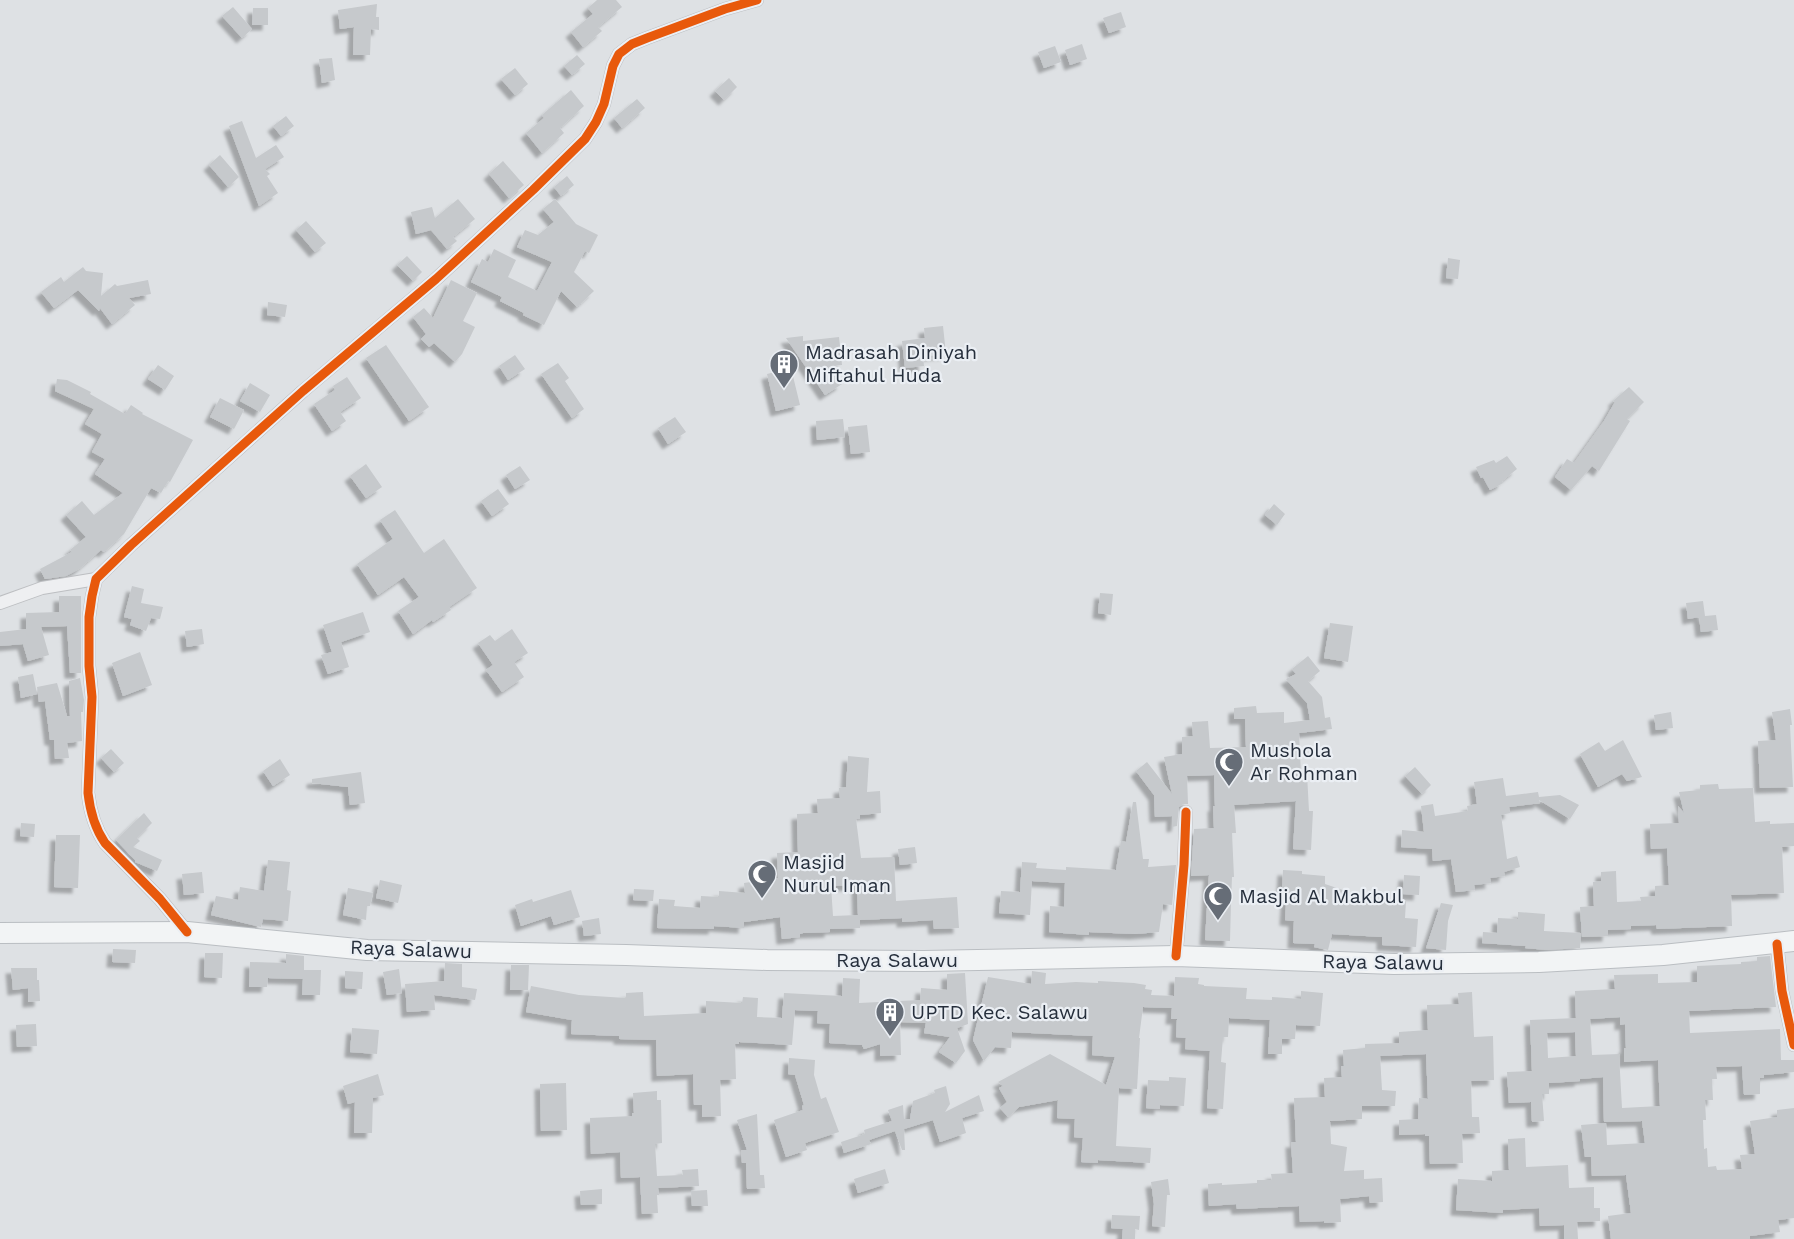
<svg xmlns="http://www.w3.org/2000/svg" width="1794" height="1239" viewBox="0 0 1794 1239" font-family="'Work Sans',sans-serif">
	<style>
		.building { fill: #c6c9cc; fill-rule: evenodd; filter: url(#shadow) }
		.lines { fill: none; stroke-linecap: round; stroke-linejoin: round }
		.street-casing { stroke: #bdbfc2; stroke-width: 14 }
		.primary-casing { stroke: #babec2; stroke-width: 22 }
		.street { stroke: #eeeff1; stroke-width: 12 }
		.primary { stroke: #f2f4f5; stroke-width: 20 }
		.cycleway-casing { stroke: #ebeff4; stroke-width: 13 }
		.cycleway { stroke: #e8590c; stroke-width: 9 }
		.labels { text-anchor: middle; dominant-baseline: central; stroke-width: 4.5; stroke-linejoin: round; paint-order: stroke }
		.poi-label { font-size: 20px; fill: #262f3c; stroke: #ebeff4; text-anchor: start }
		.street-label { font-size: 20px; fill: #262f3c; stroke: #ebeff4 }
	</style>
	<defs>
		<filter id="shadow"><feDropShadow dx="-5.5" dy="5.5" stdDeviation="1.5" flood-color="#0004"/></filter>
	</defs>
	<rect width="100%" height="100%" fill="#dee1e4"/>
	<path class="building" d="M597,0H616L622,7L598,27L602,31L583,47L571,32L593,14L588,8Z
		M377,4L376,17H379V30L371,29L370,55H353L354,27L340,29L338,10Z
		M233,7L252,29L242,38L222,16Z
		M253,8H268V25H252Z
		M1121,12L1126,27L1109,33L1103,18Z
		M1082,44L1087,59L1070,65L1065,50Z
		M1055,46L1061,62L1044,68L1038,52Z
		M577,55L585,64L572,75L564,66Z
		M332,58L335,80L322,83L319,59Z
		M515,68L528,84L515,95L501,79Z
		M729,78L737,87L724,100L715,91Z
		M571,90L584,106L560,128L564,133L542,153L526,133L544,118L542,115Z
		M637,99L645,108L622,128L614,118Z
		M286,116L294,126L281,136L273,126Z
		M242,121L256,158L276,145L284,157L265,169L270,174L267,176L278,193L259,206L229,126Z
		M220,155L239,177L228,187L209,165Z
		M503,161L524,185L509,198L489,174Z
		M567,176L574,185L561,196L554,187Z
		M458,199L475,219L453,237L457,241L447,249L431,230L416,234L411,212L432,207L435,218Z
		M555,199L576,224L598,235L589,253L585,251L574,272L594,291L577,307L561,291L544,325L523,315L524,313L500,301L502,297L471,282L482,259L488,262L494,249L516,260L508,277L537,291L552,262L517,247L525,230L538,235L554,222L543,209Z
		M306,221L326,243L315,252L296,230Z
		M407,256L422,272L413,281L397,265Z
		M1448,258L1460,260L1458,279L1446,278Z
		M83,267L86,271L103,273L101,296L115,284L117,286L148,280L151,294L129,298L135,305L112,324L100,308L99,311L78,290L54,308L41,292L61,277L64,282Z
		M451,280L477,293L463,321L475,327L462,354L455,362L434,343L429,347L421,339L426,334L413,317L424,308L433,318Z
		M268,302L287,305L285,317L267,315Z
		M943,326L946,354L923,356L924,366L905,368L902,341L925,338L924,328Z
		M803,336V341L839,337L842,365L830,366L842,384L825,395L786,338Z
		M386,345L429,407L409,421L366,358Z
		M515,355L525,369L508,380L499,366Z
		M558,363L569,378L565,381L584,409L572,418L541,374Z
		M158,365L174,376L165,390L148,379Z
		M791,368L800,405L776,411L767,374Z
		M347,377L361,398L340,412L346,421L332,431L314,404L335,390L333,386Z
		M57,379L67,380L91,392L90,394L125,414L131,405L143,413L142,414L193,440L170,482L168,481L161,493L151,488L124,534L104,552L101,550L79,569L66,576L45,579L40,569L72,552L70,550L86,537L66,515L82,501L94,515L123,493L95,474L105,459L92,452L102,434L85,424L94,409L55,391Z
		M250,383L270,395L260,412L240,401Z
		M1629,387L1644,402L1627,419L1630,421L1599,471L1592,466L1571,490L1555,477L1567,459L1574,463L1604,421L1615,402L1613,401Z
		M220,398L244,410L234,429L210,417Z
		M675,417L686,432L668,444L658,428Z
		M843,419L845,437L817,440L816,421Z
		M867,425L870,452L851,454L848,427Z
		M1507,456L1517,469L1502,481L1503,483L1490,490L1483,477L1481,478L1476,467L1494,460L1496,463Z
		M366,464L382,487L366,498L350,476Z
		M520,466L530,480L515,489L506,475Z
		M498,489L509,504L492,516L481,501Z
		M1274,504L1285,514L1277,525L1265,515Z
		M395,510L424,553L444,539L477,588L449,607L451,610L433,622L432,620L413,634L398,611L419,597L404,577L378,595L357,564L393,539L380,520Z
		M132,586L144,589L141,603L163,607L160,619L151,618L146,631L130,625L132,619L124,617Z
		M1100,593L1113,594L1111,615L1098,613Z
		M59,596H81V673H70L67,626L41,627L49,655L28,661L23,644L0,646V632L26,629V613L59,612Z
		M1703,601L1705,616L1716,615L1718,630L1701,632L1699,617L1688,619L1686,603Z
		M363,612L370,632L341,642L349,667L328,674L321,655L332,652L323,625Z
		M1330,623L1353,626L1348,662L1324,658Z
		M202,629L204,644L187,647L185,631Z
		M512,629L528,653L514,662L524,677L502,692L486,670L493,665L478,643L490,635L495,641Z
		M140,652L152,685L123,696L112,663Z
		M1308,656L1320,671L1308,681L1322,697L1325,718L1330,717L1332,729L1299,733L1301,774H1307L1309,811H1313L1311,850L1293,849L1296,801L1234,805L1236,833H1232L1234,877H1232L1231,902L1230,941L1205,940L1209,875L1191,876L1194,829L1214,828L1213,806H1215L1214,775L1187,776L1188,804H1183L1179,807L1177,826L1172,827V816L1155,817L1154,795L1136,771L1147,762L1172,794L1164,757L1182,754V737L1193,736L1192,722L1208,721L1210,748L1246,747L1245,719H1234V708L1256,706L1257,713L1284,712V723L1310,720L1307,703L1286,679L1296,674L1292,669Z
		M33,674L37,694L21,698L18,677Z
		M80,678L84,700L83,712H81L82,741L67,743L69,758L55,759L54,740H50L45,701L39,702L37,687L57,683L67,716H70L69,681Z
		M1790,709L1792,725H1790L1793,787L1760,788L1758,741L1776,740L1772,712Z
		M1671,712L1673,728L1656,730L1654,715Z
		M1623,740L1642,777L1627,781L1622,774L1598,787L1580,754L1599,742L1605,751Z
		M111,749L124,763L114,772L101,758Z
		M848,756L869,758L867,792L880,791L881,813L860,815V819H856L861,858L894,857L896,901L957,897L959,928L934,929L933,920L902,922V918L860,920V928L830,929V932L803,933L800,934V937L782,939L780,917L744,922V928L714,926V929L657,928L659,899L675,900L674,906L700,908L701,896L719,897V891L745,893L744,883L778,878L777,853L798,852L797,814L818,813L817,799L840,798L839,788L846,787ZM857,885L858,915L833,916L831,886Z
		M280,759L290,775L273,786L263,771Z
		M1415,767L1431,785L1422,794L1405,776Z
		M361,772L365,803L350,805L348,787L312,783V779Z
		M1503,778L1506,796L1538,792L1539,797L1560,795L1579,805L1570,819L1539,800L1540,803L1509,807L1510,813L1501,815L1507,859L1517,856L1520,867L1504,872L1505,876L1490,878L1491,883L1474,885L1475,890L1456,892L1451,859L1433,861L1432,849L1401,847L1402,830L1424,832L1421,806L1433,804L1435,816L1468,811L1467,806L1477,804L1474,782Z
		M1718,784L1719,789L1753,788L1755,822L1770,821V824L1794,823V846L1782,847L1784,893L1731,895L1732,926L1657,929L1656,925L1631,926V929L1608,930V936L1582,937L1580,907L1594,906L1593,882L1601,881V872L1616,871L1617,902L1641,901L1640,897L1655,896V886L1669,885L1667,848L1651,849L1650,824L1679,823L1678,806L1684,813L1679,792L1700,790V785Z
		M1133,802H1136L1143,859H1149L1148,867L1176,865L1172,905L1163,904L1159,932L1135,934L1089,932V935L1049,932L1050,906L1064,907L1065,883L1032,881L1030,915L999,913L1001,891L1020,892L1022,862L1037,863L1036,868L1066,870V867L1116,870L1121,841L1126,842Z
		M144,813L152,823L137,838L140,841L133,847L162,860L157,871L135,862V860L116,840Z
		M21,823L35,824L34,837L20,836Z
		M56,835H80L78,888L54,887Z
		M915,847L917,863L900,865L898,849Z
		M268,860L290,862L287,890L291,891L288,921L263,919L261,927L211,915L216,896L238,900L240,887L264,891Z
		M1283,870L1302,871V874L1325,876V884L1346,891L1344,898L1406,901L1405,918L1418,919L1416,947L1382,945V937L1332,934L1328,950L1314,947L1315,944L1293,943L1294,921L1285,920L1287,890H1282Z
		M202,872L204,893L184,895L182,874Z
		M1404,875L1420,876L1419,895L1403,894Z
		M380,880L402,885L398,903L376,898Z
		M348,888L373,893L370,906H367L366,920L343,915Z
		M634,889L654,890L653,901L633,900Z
		M571,890L580,917L554,925L551,916L521,926L515,905L532,899L533,902Z
		M1441,903L1453,905L1448,921L1446,950L1426,948Z
		M1518,912L1545,914L1544,931L1581,933L1580,948L1547,950L1525,948L1526,946L1482,943L1483,932L1497,933L1498,918L1518,919Z
		M599,918L601,934L584,936L582,921Z
		M113,949L136,950L135,963L112,962Z
		M205,953H223L222,978L204,977Z
		M286,954L304,956V970H321L320,995H302L303,979L268,978L267,987H249L250,962L286,963Z
		M1770,956L1776,1007L1689,1011L1690,1033L1780,1029L1781,1060H1794V1072L1764,1075V1078H1760V1094L1744,1095L1742,1066L1716,1067L1717,1079H1712L1713,1100H1705L1706,1120H1703L1704,1149L1707,1148L1708,1167L1716,1166L1717,1170L1742,1169L1740,1155L1755,1154L1750,1121L1777,1117V1110L1794,1108V1218L1778,1220L1780,1232L1750,1236V1239H1611L1608,1216L1631,1213L1626,1175L1592,1176L1591,1157H1585L1581,1125L1606,1123L1607,1145L1645,1143L1642,1121L1604,1122L1603,1077L1580,1079V1081L1549,1083V1094H1542L1544,1121L1532,1122L1531,1102L1509,1103L1507,1072L1532,1071L1530,1020L1576,1018L1575,991L1615,989L1614,975L1658,974V983L1697,982V966L1741,964V962L1757,961V957ZM1620,1017V1025L1625,1024L1626,1048H1624V1062L1658,1060L1660,1106L1622,1108L1619,1054L1592,1055L1590,1019ZM1575,1032L1576,1056L1548,1058L1547,1033Z
		M445,963L462,964V987L477,989L475,1000L434,995L435,1010L407,1012L405,984L444,981Z
		M511,965H529L528,990H510Z
		M11,968H37V980H39L40,1001L28,1002V988L13,990Z
		M399,969L402,993L387,995L383,972Z
		M345,971L363,972L362,989L345,988Z
		M1032,971L1046,973L1045,984L1076,982L1098,983V981L1134,983L1146,985L1145,989L1152,990L1151,995L1174,996L1175,977L1199,978L1198,984L1204,985V986L1247,988L1246,999L1272,1000V997L1301,999V991L1323,993L1320,1026L1296,1025L1295,1039H1282V1054H1268L1270,1020L1229,1018L1228,1037H1223L1221,1062L1226,1063L1223,1109L1207,1108L1210,1051L1185,1049L1186,1038L1176,1037L1177,1019H1171L1172,1008L1143,1007L1139,1038H1140L1137,1089L1119,1088L1116,1146L1151,1148L1150,1163L1098,1160V1163L1081,1162L1083,1138L1074,1137L1075,1119L1057,1118L1058,1100L1019,1107L1008,1117L1000,1108L1007,1102L999,1088L1003,1086L998,1082L1050,1054L1106,1085L1115,1057L1092,1055L1093,1036L1012,1032L1011,1048L995,1047L984,1061L973,1040L988,977L1031,984Z
		M965,973L968,1024L957,1028L965,1051L956,1063L939,1052L950,1037L924,1033L926,1023L900,1022L901,1055L880,1056V1044L864,1049L862,1045L829,1043L830,1024L817,1023L818,1011L795,1010L792,1045L739,1042V1044H735L736,1079L720,1080L721,1116L702,1117V1105H694L693,1074L657,1076L656,1040L619,1039V1036L571,1034L572,1020L526,1012L531,986L579,995L626,998V993L643,992L644,1016L706,1013V1001L742,1003L743,997L758,998L757,1017L782,1018L784,993L842,996L843,978L860,979L859,1003L920,1000L921,988L947,990V974Z
		M1472,992L1474,1037L1493,1036L1494,1080L1471,1081L1472,1117H1479L1480,1133L1462,1134L1463,1163L1430,1164L1429,1136H1425V1134L1399,1135V1120L1418,1119L1419,1098L1428,1099L1426,1054L1380,1056L1382,1090L1396,1091L1395,1106H1362V1119L1330,1121L1331,1144L1347,1147L1344,1171L1364,1170V1179L1382,1178L1383,1202L1370,1203L1369,1196L1340,1199L1341,1222L1324,1223V1221L1300,1222L1299,1206L1237,1209L1236,1204L1209,1206L1208,1184L1222,1183V1185L1257,1183V1180H1272L1271,1174L1293,1173L1291,1142H1296L1294,1098L1325,1097L1324,1078L1342,1077L1341,1066H1344L1343,1050L1365,1048V1044L1399,1043V1032L1428,1030L1427,1005L1459,1004L1458,993Z
		M36,1024L37,1046L17,1047L16,1025Z
		M352,1028L379,1030L377,1054L350,1052Z
		M789,1058L815,1060L814,1075L821,1099L826,1097L839,1132L805,1143L807,1150L786,1157L774,1120L803,1110L802,1106L804,1105L795,1075L788,1074Z
		M378,1074L384,1095L373,1098L372,1133H354L355,1102L348,1104L343,1086Z
		M1169,1077L1186,1078L1184,1106L1160,1105V1109L1146,1108L1148,1080L1169,1081Z
		M566,1083L567,1130L541,1131L540,1084Z
		M946,1086L950,1104L945,1112L979,1095L984,1111L962,1118L966,1133L940,1142L933,1120L904,1129L905,1150H902L895,1131L869,1140L871,1144L844,1153L841,1142L865,1134L864,1130L892,1121L888,1110L903,1105L904,1119H910L913,1101L935,1093L934,1090Z
		M657,1091V1100H661L662,1143L655,1144L657,1176L683,1175L682,1170L698,1169L699,1186L658,1188L659,1195H657L658,1213L642,1214L640,1177L621,1178L620,1152L591,1154L590,1118L632,1116V1113H634L633,1093Z
		M757,1114L760,1175H764L765,1188L747,1189L746,1163H742L741,1150H747L737,1120Z
		M1525,1138L1526,1167L1568,1165L1569,1188L1594,1187V1208H1600V1221L1577,1222L1578,1239H1564V1225L1540,1226L1539,1208L1503,1210V1213L1456,1210L1458,1179L1492,1181V1171L1509,1170L1508,1139Z
		M885,1169L889,1183L858,1193L854,1179Z
		M1168,1179L1170,1195H1167L1165,1227L1152,1226L1154,1204L1151,1182Z
		M602,1189V1204L581,1205L580,1191Z
		M707,1190L708,1206H692L691,1191Z
		M1112,1215L1140,1216L1139,1230L1135,1229V1239H1122L1123,1229L1111,1228Z"/>
	<g class="lines">
		<g class="street-casing">
			<path id="street" d="M0,603L42,588L96,579
				M187,932L160,899L105,843C94,827 90,811 88,793L92,697L89,666V617L92,596L96,579L131,545L303,391L436,279L533,190L585,139L596,122L604,104L613,66L619,54L632,44L647,38L725,9L757,0
				M1777,944L1782,991L1794,1045
				M1176,956L1184,865L1186,812"/>
		</g>
		<g class="primary-casing">
			<path id="primary" d="M0,933L187,932L367,950L626,955L767,960L924,961L1176,956L1394,964L1539,962L1663,955L1794,941"/>
		</g>
		<use href="#street" class="street"/>
		<use href="#primary" class="primary"/>
		<g class="cycleway-casing">
			<path id="cycleway" d="M187,932L160,899L105,843C94,827 90,811 88,793L92,697L89,666V617L92,596L96,579L131,545L303,391L436,279L533,190L585,139L596,122L604,104L613,66L619,54L632,44L647,38L725,9L757,0
				M1777,944L1782,991L1794,1045
				M1176,956L1184,865L1186,812"/>
		</g>
		<use href="#cycleway" class="cycleway"/>
	</g>
	<defs>
		<g id="building-pin" transform="scale(1.5)"><path d="M0 17L-7.5 6A9.5 9.5 0 1 1 7.5 6Z" fill="#666d77" stroke="#ebeff4"/><path d="M-4-6H4V6H1V3H-1V6H-4ZM-2.5-4.3h1.7v1.8h-1.7ZM.8-4.3h1.7v1.8H.8ZM-2.5-1h1.7V.8h-1.7ZM.8-1h1.7V.8H.8Z" fill="#fff"/></g>
		<g id="mosque-pin" transform="scale(1.5)"><path d="M0 17L-7.5 6A9.5 9.5 0 1 1 7.5 6Z" fill="#666d77" stroke="#ebeff4"/><path d="M3.5-4.9A6 6 0 1 0 3.5 4.9A5 5 0 1 1 3.5-4.9Z" fill="#fff"/></g>
	</defs>
	<g fill-rule="evenodd">
		<use href="#building-pin" x="784" y="364"/>
		<use href="#mosque-pin" x="1229" y="762"/>
		<use href="#mosque-pin" x="762" y="874"/>
		<use href="#mosque-pin" x="1218" y="896"/>
		<use href="#building-pin" x="890" y="1012"/>
	</g>
	<g class="labels">
		<g class="poi-label">
			<text x="805" y="352">Madrasah Diniyah<tspan x="805" dy="23">Miftahul Huda</tspan></text>
			<text x="1250" y="750">Mushola<tspan x="1250" dy="23">Ar Rohman</tspan></text>
			<text x="783" y="862">Masjid<tspan x="783" dy="23">Nurul Iman</tspan></text>
			<text x="1239" y="896">Masjid Al Makbul</text>
			<text x="911" y="1012">UPTD Kec. Salawu</text>
		</g>
		<g class="street-label">
			<text transform="translate(411 949) rotate(2)">Raya Salawu</text>
			<text x="897" y="960">Raya Salawu</text>
			<text transform="translate(1383 962) rotate(1)">Raya Salawu</text>
		</g>
	</g>
</svg>
